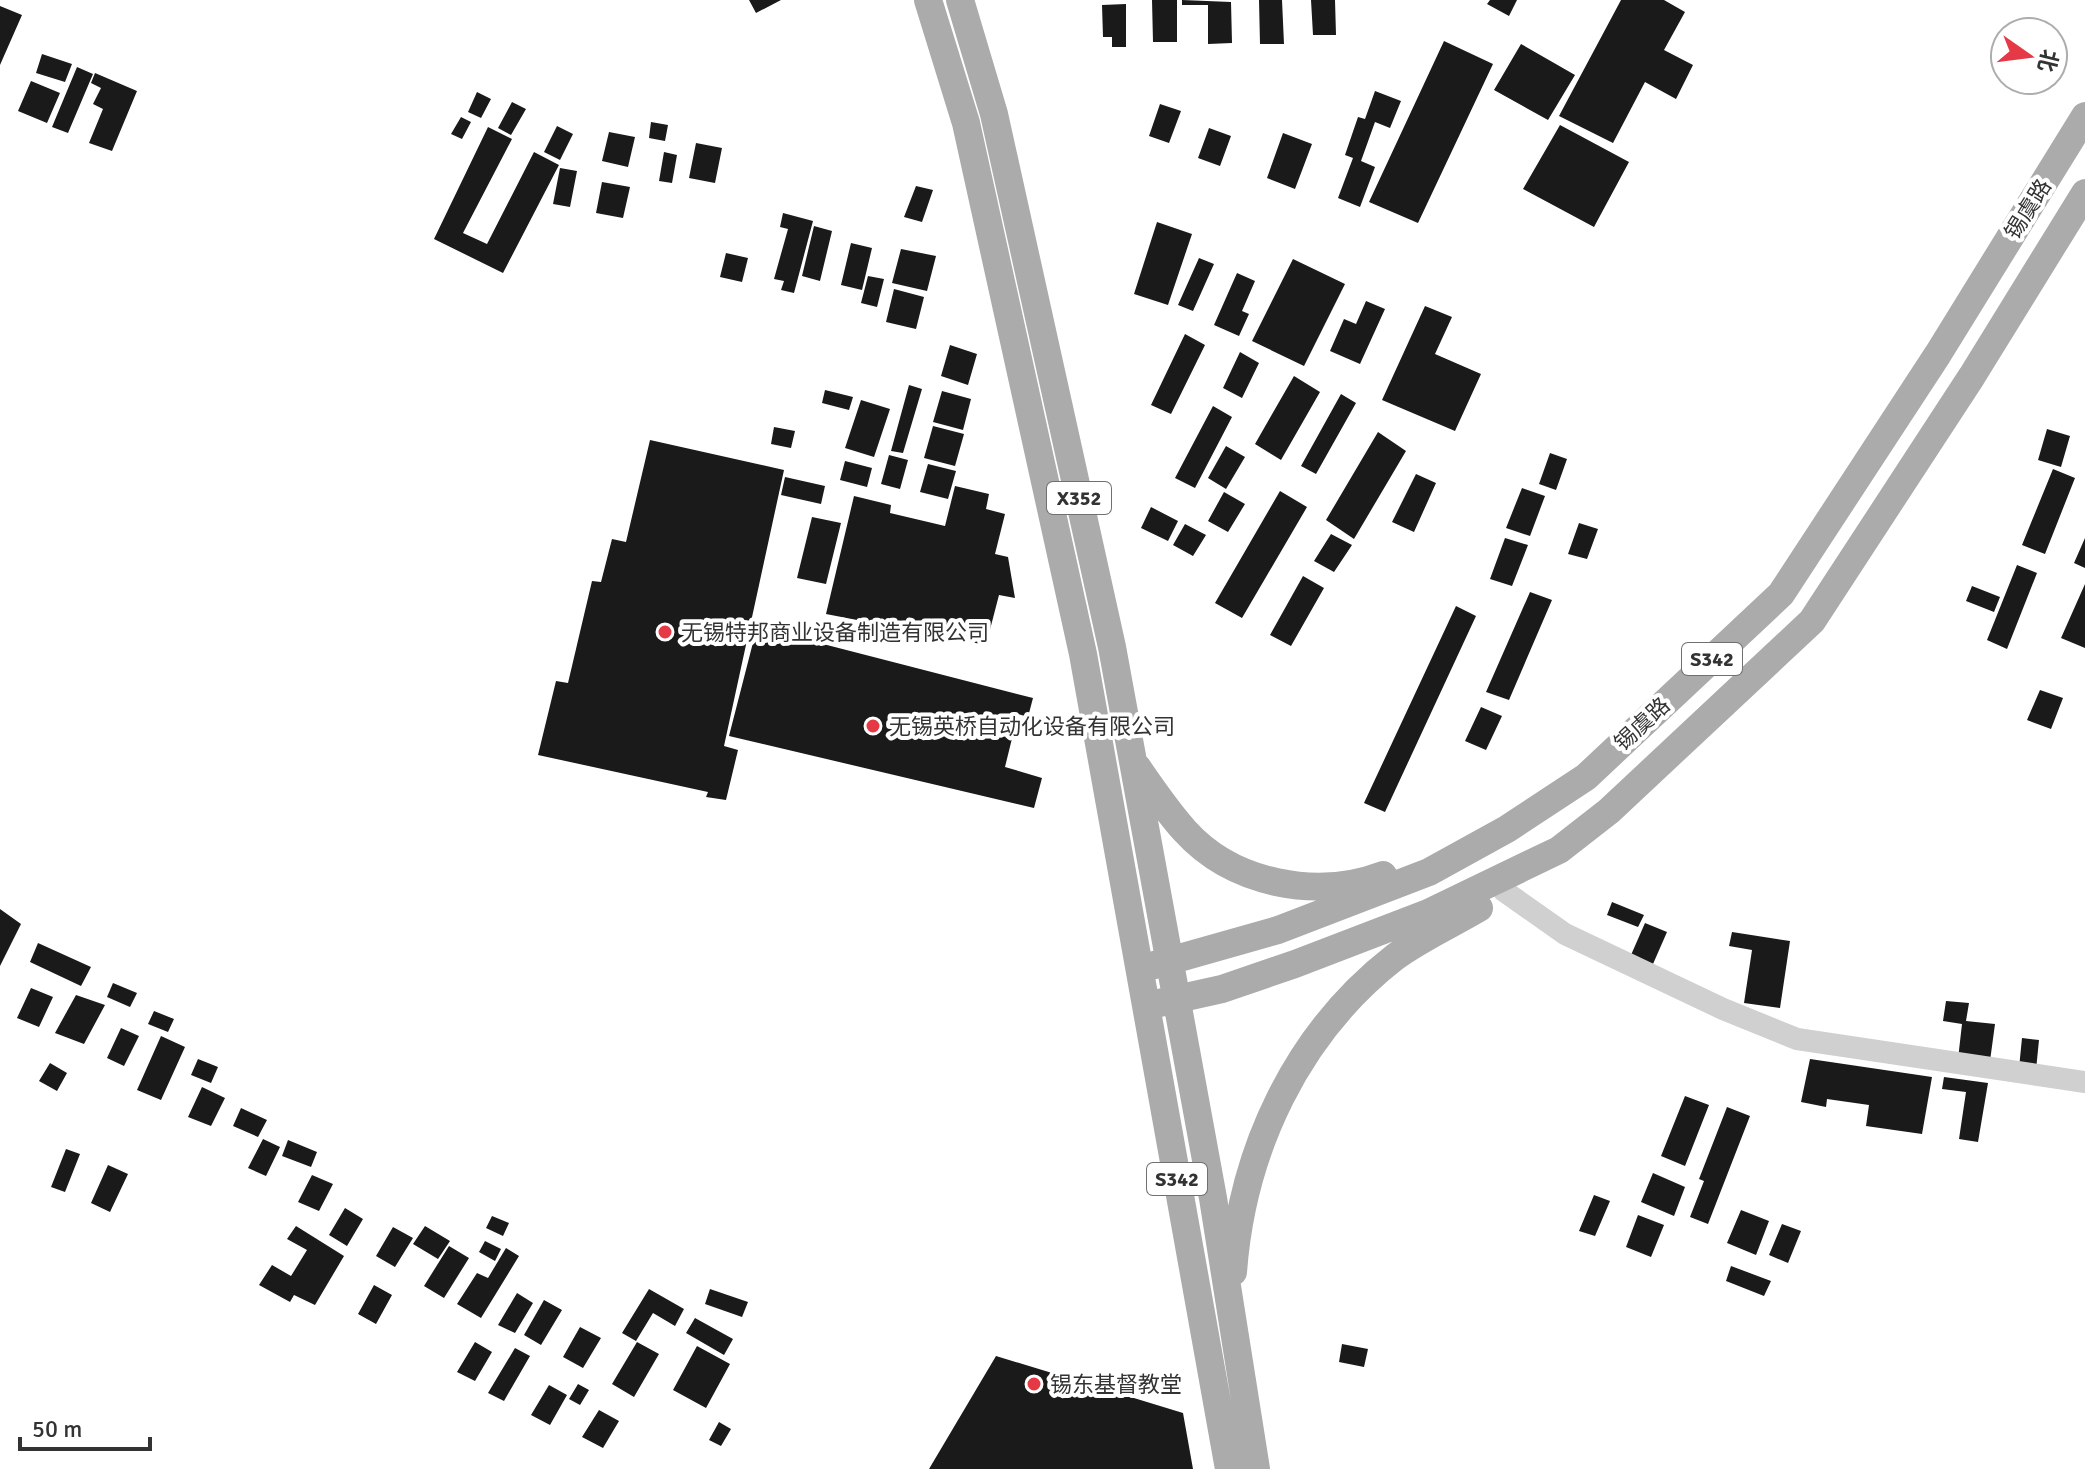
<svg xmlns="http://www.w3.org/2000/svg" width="2085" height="1469" viewBox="0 0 2085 1469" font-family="Signika,'Noto Sans SC',sans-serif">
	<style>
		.building { fill: #1a1a1a }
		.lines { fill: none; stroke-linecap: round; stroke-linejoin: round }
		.minor { stroke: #d0d0d0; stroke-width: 22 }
		.major { stroke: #ababab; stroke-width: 28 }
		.poi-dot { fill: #e63946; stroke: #fff; stroke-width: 3 }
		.labels { text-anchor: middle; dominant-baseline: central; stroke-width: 8; stroke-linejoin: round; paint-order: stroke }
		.shield { fill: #fff; stroke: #707070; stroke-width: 2 }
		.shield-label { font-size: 20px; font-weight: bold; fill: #333 }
		.street-label { font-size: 22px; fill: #333; stroke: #fff }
		.poi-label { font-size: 22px; fill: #333; stroke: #fff; text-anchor: start }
	</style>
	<rect width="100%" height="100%" fill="#fff"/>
	<path class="building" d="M749,0H781L756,13Z
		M1152,0H1177V42H1153Z
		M1182,0L1231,2L1232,43L1208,44V5H1182Z
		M1259,0H1282L1284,44H1260Z
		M1311,0H1335L1336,35H1313Z
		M1490,0H1517L1509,16L1487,4Z
		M1621,0H1664L1685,12L1664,50L1693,65L1676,99L1645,82L1613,143L1559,116Z
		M1126,4V47H1112V37H1103L1102,5Z
		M0,6L22,15L0,65Z
		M1444,41L1493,64L1418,223L1369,202Z
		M1521,44L1575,75L1548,120L1494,90Z
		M42,54L72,64L65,82L36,73Z
		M77,67L93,74L68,133L52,127Z
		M95,73L137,91L112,151L89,143L103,109L93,104L101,88L91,83Z
		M31,81L60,93L47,123L18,111Z
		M1375,91L1401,101L1390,128L1375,122L1361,161L1375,167L1360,207L1338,198L1353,158L1345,155L1358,117L1365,119Z
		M477,92L491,99L481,118L468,112Z
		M512,102L526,109L511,135L498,128Z
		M1160,104L1181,111L1169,143L1149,136Z
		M461,117L471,122L462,139L451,134Z
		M651,122L668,125L665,141L649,138Z
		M1560,125L1629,162L1594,227L1523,189Z
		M557,126L573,134L560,160L544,152Z
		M488,127L512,139L463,233L487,244L534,152L559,165L503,273L434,239Z
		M1209,128L1231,136L1220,166L1198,158Z
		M609,132L635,137L628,167L602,161Z
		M1283,133L1312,144L1295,189L1267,178Z
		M696,143L722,148L715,183L689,178Z
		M664,152L677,155L672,183L659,181Z
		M560,168L577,171L570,207L553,204Z
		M602,182L630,187L623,218L596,213Z
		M916,186L933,190L922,222L904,217Z
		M783,213L813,221L794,293L781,290L784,281L774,279L788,229L780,227Z
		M1157,222L1192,234L1168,305L1134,294Z
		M814,226L832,231L820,281L802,276Z
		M851,243L872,248L862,290L841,285Z
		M901,249L936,256L927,291L892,283Z
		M726,253L748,258L742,282L720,277Z
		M1199,258L1214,264L1193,311L1178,305Z
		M1293,259L1345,284L1304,366L1252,341Z
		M1237,273L1255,281L1242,311L1249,314L1239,336L1214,325Z
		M868,276L884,279L877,307L861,303Z
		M894,289L924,297L916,329L886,322Z
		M1366,301L1385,309L1360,364L1330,351L1344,319L1356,324Z
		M1425,306L1452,317L1435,354L1481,374L1455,431L1382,400Z
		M1185,334L1205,345L1171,414L1151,405Z
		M950,345L977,354L968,385L941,376Z
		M1240,352L1259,363L1242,398L1223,388Z
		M1294,376L1320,392L1281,460L1255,444Z
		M909,385L922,389L903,453L891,451Z
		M825,390L853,397L849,410L822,403Z
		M942,391L971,399L963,430L933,422Z
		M1341,394L1356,403L1316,474L1301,466Z
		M861,400L890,409L874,457L845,448Z
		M1213,406L1232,417L1195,488L1175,478Z
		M933,426L964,434L955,466L924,458Z
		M774,427L795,431L791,448L771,444Z
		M2047,429L2070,436L2061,467L2038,460Z
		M1378,432L1406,451L1354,539L1326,520Z
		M650,440L784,470L724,746L738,750L726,800L706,797L708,792L538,755L556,681L568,683L592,581L601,582L612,539L626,542Z
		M1226,446L1245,457L1226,489L1208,478Z
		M1550,453L1567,459L1556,490L1539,484Z
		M889,455L908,460L900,489L881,484Z
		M845,461L872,468L867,487L840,480Z
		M928,464L956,471L948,499L920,492Z
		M2053,469L2075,478L2045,554L2022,545Z
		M1416,474L1436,483L1414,532L1392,522Z
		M785,477L825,486L821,504L781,495Z
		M955,486L989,494L986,509L1005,514L995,554L1008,557L1015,598L999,595L986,645L826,614L854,496L891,505L890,513L945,526Z
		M1522,488L1545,496L1530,536L1506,528Z
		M1280,491L1307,507L1242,618L1215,603Z
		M1224,492L1245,504L1228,532L1208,521Z
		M1151,507L1178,521L1168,541L1141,528Z
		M812,517L841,523L826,584L797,578Z
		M1579,523L1598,529L1587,559L1568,554Z
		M1185,524L1206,535L1193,556L1173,545Z
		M1331,534L1352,545L1334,572L1314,561Z
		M1505,538L1528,545L1512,586L1490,579Z
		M2085,538V568L2074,563Z
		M2017,565L2037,573L2007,649L1987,640Z
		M1303,576L1324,588L1291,646L1270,635Z
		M2085,584V648L2061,638Z
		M1972,586L2000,597L1994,612L1966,601Z
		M1530,592L1552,600L1509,700L1486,692Z
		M1456,606L1476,616L1385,812L1364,803Z
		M757,627L1033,698L1028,717L1018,714L1005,767L1042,778L1034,808L729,736Z
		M2040,690L2063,698L2051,729L2027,720Z
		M1481,707L1502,716L1486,750L1465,741Z
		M1612,902L1644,915L1638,927L1607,915Z
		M0,909L21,924L0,966Z
		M1645,923L1667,932L1653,964L1631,955Z
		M1732,932L1790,941L1780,1008L1744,1003L1752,950L1729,946Z
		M38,943L91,967L81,986L30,962Z
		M113,983L137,993L130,1007L107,997Z
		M31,988L53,997L39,1027L17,1018Z
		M76,995L105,1005L84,1044L55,1033Z
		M1946,1001L1969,1003L1966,1021L1995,1024L1990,1061L1958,1059L1962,1024L1943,1021Z
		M154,1011L174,1019L168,1032L148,1024Z
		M121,1028L139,1036L124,1066L107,1058Z
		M161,1036L185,1047L161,1100L137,1090Z
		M2022,1038L2039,1040L2036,1070L2019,1068Z
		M198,1059L218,1067L211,1083L191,1075Z
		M1810,1059L1932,1077L1922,1134L1866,1126L1869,1105L1827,1099L1826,1107L1801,1102Z
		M50,1063L67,1073L57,1091L39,1081Z
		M1944,1077L1988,1083L1978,1142L1959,1139L1966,1092L1942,1089Z
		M202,1087L225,1098L211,1126L188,1117Z
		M1685,1096L1709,1105L1685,1166L1661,1156Z
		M1727,1107L1750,1116L1708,1224L1690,1217L1704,1181L1699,1179Z
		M241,1108L267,1120L258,1137L233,1126Z
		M263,1139L280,1147L266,1176L248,1168Z
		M288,1140L317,1152L311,1167L282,1156Z
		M66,1149L80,1154L65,1192L51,1187Z
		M108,1165L128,1174L110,1212L91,1203Z
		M1653,1173L1685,1187L1674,1216L1641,1202Z
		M312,1175L333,1184L319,1211L298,1202Z
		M1594,1195L1610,1201L1595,1236L1579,1231Z
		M345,1208L363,1219L347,1246L329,1235Z
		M1741,1210L1769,1221L1756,1255L1727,1243Z
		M1638,1215L1664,1225L1651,1257L1626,1247Z
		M492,1216L509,1223L503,1236L486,1228Z
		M1782,1224L1801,1231L1788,1263L1769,1255Z
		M296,1226L344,1256L315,1305L294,1295L290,1302L259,1285L272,1265L291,1276L307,1250L287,1239Z
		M425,1226L450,1241L438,1259L413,1244Z
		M393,1227L413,1238L395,1267L376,1256Z
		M485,1241L501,1249L495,1261L479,1252Z
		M449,1246L469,1258L444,1298L424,1286Z
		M506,1248L519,1256L481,1318L457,1304L477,1273L488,1278Z
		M1731,1266L1771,1281L1764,1296L1726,1281Z
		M374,1285L392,1295L376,1324L358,1314Z
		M649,1289L684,1309L675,1326L653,1313L636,1341L622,1333Z
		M710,1289L748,1302L742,1317L705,1304Z
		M517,1293L533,1303L515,1333L498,1325Z
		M544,1300L562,1310L541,1345L524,1335Z
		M695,1318L733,1339L724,1355L686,1333Z
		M580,1327L601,1338L583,1368L563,1357Z
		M475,1342L492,1352L475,1381L457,1372Z
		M637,1342L659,1354L634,1397L612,1384Z
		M1342,1344L1368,1349L1364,1367L1339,1362Z
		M697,1346L730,1364L706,1408L673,1390Z
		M515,1348L530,1356L504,1401L488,1393Z
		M996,1356L1183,1413L1193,1469H929Z
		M578,1384L589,1390L580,1405L569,1399Z
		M549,1385L567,1395L550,1425L531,1415Z
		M599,1410L619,1421L603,1448L582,1437Z
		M719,1422L731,1429L721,1446L709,1440Z"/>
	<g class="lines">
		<path class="minor" d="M1504,891L1565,934L1723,1009L1797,1039L2085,1082"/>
		<path class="major" d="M928,0L966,123L1083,654L1229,1469
			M960,0L994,114L1112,647L1213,1198L1256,1469
			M1137,767C1152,789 1167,811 1185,831C1233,884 1317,900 1383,875
			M1151,966L1278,930L1429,872L1507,829L1586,777L1781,594L1938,354L2085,116
			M1159,1003L1222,989L1295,964L1428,913L1559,850L1609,811L1812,621L1972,376L2085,193
			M1233,1272C1242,1150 1297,1033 1395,957C1421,938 1452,924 1479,908"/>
	</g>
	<g class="poi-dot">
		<circle cx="665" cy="632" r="8"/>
		<circle cx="873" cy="726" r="8"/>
		<circle cx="1034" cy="1384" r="8"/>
	</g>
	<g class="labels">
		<g class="shield">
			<rect x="1047" y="482" width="64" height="32" rx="6"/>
			<rect x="1682" y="643" width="60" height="32" rx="6"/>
			<rect x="1147" y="1163" width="60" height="32" rx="6"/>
		</g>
		<g class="shield-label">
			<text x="1079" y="498">X352</text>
			<text x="1712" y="659">S342</text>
			<text x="1177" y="1179">S342</text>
		</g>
		<g class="street-label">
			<text transform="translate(2028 209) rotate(-58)">锡虞路</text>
			<text transform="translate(1642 724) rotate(-43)">锡虞路</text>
		</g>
		<g class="poi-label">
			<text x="681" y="632">无锡特邦商业设备制造有限公司</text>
			<text x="889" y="726">无锡英桥自动化设备有限公司</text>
			<text x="1050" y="1384">锡东基督教堂</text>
		</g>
	</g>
	<g transform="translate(2029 56) rotate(104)"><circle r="38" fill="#ffffff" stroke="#adadad" stroke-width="2"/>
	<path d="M0-6L14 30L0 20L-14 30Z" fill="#e63946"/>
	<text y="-12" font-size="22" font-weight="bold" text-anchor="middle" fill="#333333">北</text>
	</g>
	<path d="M20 1437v12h130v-12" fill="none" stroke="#333333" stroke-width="4"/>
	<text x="32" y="1437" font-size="24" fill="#333333" stroke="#ffffff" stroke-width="6" paint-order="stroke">50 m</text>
</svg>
